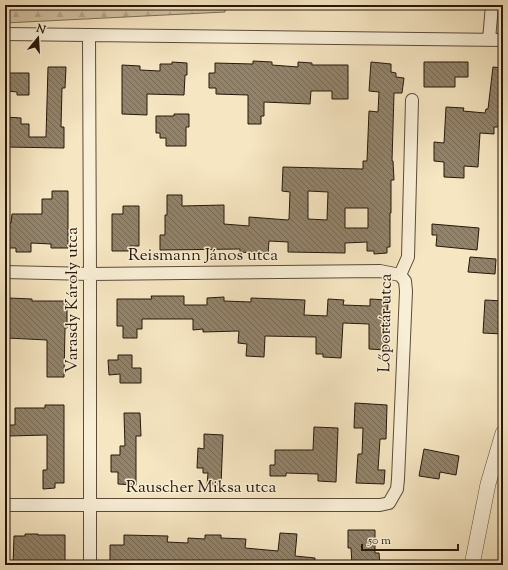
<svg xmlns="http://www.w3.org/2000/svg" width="508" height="570" viewBox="0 0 508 570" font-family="'Sorts Mill Goudy',serif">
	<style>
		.forest { fill: url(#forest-firs); stroke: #7c6e57 }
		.building { fill: url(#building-back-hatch); stroke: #26180b; fill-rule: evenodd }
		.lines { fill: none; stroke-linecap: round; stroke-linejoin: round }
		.minor-casing { stroke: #5a4c39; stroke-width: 14 }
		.tertiary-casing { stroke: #5a4c39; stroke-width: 16 }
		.minor { stroke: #f9efd7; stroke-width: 12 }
		.tertiary { stroke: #f9efd7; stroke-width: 15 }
		.labels { text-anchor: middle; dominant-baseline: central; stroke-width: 3; stroke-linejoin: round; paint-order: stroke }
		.street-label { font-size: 17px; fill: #26180b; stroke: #f9efd7 }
	</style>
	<defs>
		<pattern id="forest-firs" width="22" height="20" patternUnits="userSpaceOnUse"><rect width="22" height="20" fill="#d3c3a3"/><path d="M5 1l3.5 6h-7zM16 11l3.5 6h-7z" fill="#b5a78b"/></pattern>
		<pattern id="building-back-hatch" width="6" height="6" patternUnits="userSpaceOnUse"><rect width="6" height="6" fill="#92836a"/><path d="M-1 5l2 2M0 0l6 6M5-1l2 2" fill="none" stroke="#776a55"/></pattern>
	</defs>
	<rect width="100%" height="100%" fill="#f6e6c2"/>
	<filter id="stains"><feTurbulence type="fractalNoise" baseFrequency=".005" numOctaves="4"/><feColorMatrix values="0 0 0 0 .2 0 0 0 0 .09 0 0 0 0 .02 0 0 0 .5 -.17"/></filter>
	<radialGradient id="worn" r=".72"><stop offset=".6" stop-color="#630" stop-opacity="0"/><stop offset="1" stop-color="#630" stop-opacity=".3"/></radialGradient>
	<path class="forest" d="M5,5H225V12L5,23Z"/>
	<path class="building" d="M253,61L272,62V65L298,67V62L312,63V65H348V99H332V91H311L310,104L264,102V116H261V124H248V95L216,94V88H209V73H215V63L253,64Z
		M172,62L187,63V75H185L184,95L147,94V115L122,114V65L140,66V70L160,71V64H172Z
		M371,62L391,64V72L396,73V77L404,78L402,93H394L392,161H393L394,180H391V213H390V247H387V253L374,254V251H367V242L345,243V253L288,252V242L269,241L268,254L240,252V249L160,250V235H165V215H167V195H182V206L224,205V224L249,226V217L288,220L289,219L290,192L282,191L283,167L363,169V161H367L369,111L378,112L379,92L369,91ZM308,191L328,192L327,220L308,219ZM345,208H368V228H345Z
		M424,62H468V77H455V87H424Z
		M48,67H66L65,88H62L61,127H64V148L5,147V117L21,118V124H29V137H46Z
		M493,67L503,68V127H494V134L480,133L478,167L464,166V178L444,177V162L434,161V142L444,143L446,107L464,108L463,111L485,113L486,109H488Z
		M7,73H29V95H17V92L7,91Z
		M174,114H189V127H186V146H166V138H160V133H156V116H174Z
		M52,191H68V248H51V244L31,243V252H16V248H7V223H11L12,214H42V199H52Z
		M123,206H139V246H130V251H112V214H123Z
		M432,224L479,228L477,250L436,246L437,235H432Z
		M470,257L496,259L495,274L468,272Z
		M151,296H184V305H207V298L224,297V301L251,302V298L305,300L304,315L327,316L328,299L344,300L343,305L370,306V299L388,300L386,350L369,349V324L343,323L341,358L323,357V354H316V337L265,336L264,357L246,356L247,344L238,343L239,331L203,332V329L193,330V319H142V329H137V338H123V326H117V299H152Z
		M9,298L32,299V301H67V328H65L64,377H47V340L7,338Z
		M485,300L503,301V334L483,333Z
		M118,355H132V368H141V383H120V374L109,375L108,360H118Z
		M355,403L387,405L386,439H380L378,470H385L384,484L356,483L358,454H362L363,428H354Z
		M45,405H64V483H55V488L43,489V470H47V435L9,436V425H15V408H45Z
		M124,413H140L141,436H136V485L118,484V472H111V455H120V446H125Z
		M314,427L338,428L336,482L318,481V474L286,473V476H270V465H275V450H313Z
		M204,434L223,435L221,485H207L208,473H203V468H197L198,448L204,449Z
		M424,449L459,456L456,475L440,472L439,479L419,476Z
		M348,530H375V553H379L380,565H352L351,548H348Z
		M280,533L297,534L295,556L315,558V565H110V545H124V535L168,536L167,542L188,543V538L205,539V535H221V538L246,539L245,548L278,551Z
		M25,534H38V535H65V563L34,562V565H13L14,536H25Z"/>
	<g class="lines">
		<g class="minor-casing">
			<path id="minor" d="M5,34L503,40
				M89,35L90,274V565
				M489,40L492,5
				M5,272L90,274L380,271L400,275
				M400,275L408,257L412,100
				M5,505H380L389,503L397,489L398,479L406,291L405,281L400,275"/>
		</g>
		<g class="tertiary-casing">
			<path id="tertiary" d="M472,565L488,484L503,433"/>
		</g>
		<use href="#minor" class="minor"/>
		<use href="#tertiary" class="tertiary"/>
	</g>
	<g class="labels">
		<g class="street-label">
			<text x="203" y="256">Reismann János utca</text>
			<text transform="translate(73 300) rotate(-90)">Varasdy Károly utca</text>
			<text transform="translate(386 323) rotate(-89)">Lőportár utca</text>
			<text x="201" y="488">Rauscher Miksa utca</text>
		</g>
	</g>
	<rect width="508" height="570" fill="none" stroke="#f6e6c2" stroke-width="20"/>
	<rect x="6" y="6" width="496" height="558" fill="none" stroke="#26180b" stroke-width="2"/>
	<rect x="10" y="10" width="488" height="550" fill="none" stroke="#26180b"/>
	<g transform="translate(38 38) rotate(18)" stroke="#f9efd7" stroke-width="3" paint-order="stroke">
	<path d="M0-3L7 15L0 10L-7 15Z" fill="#26180b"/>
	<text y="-6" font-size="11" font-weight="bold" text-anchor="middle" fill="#26180b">N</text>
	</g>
	<path d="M362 544v6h96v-6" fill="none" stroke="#26180b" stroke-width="2"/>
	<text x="368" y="544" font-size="12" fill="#26180b" stroke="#f9efd7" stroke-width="3" paint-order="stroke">50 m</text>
	<rect width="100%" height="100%" filter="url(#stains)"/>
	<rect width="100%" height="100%" fill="url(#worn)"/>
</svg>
